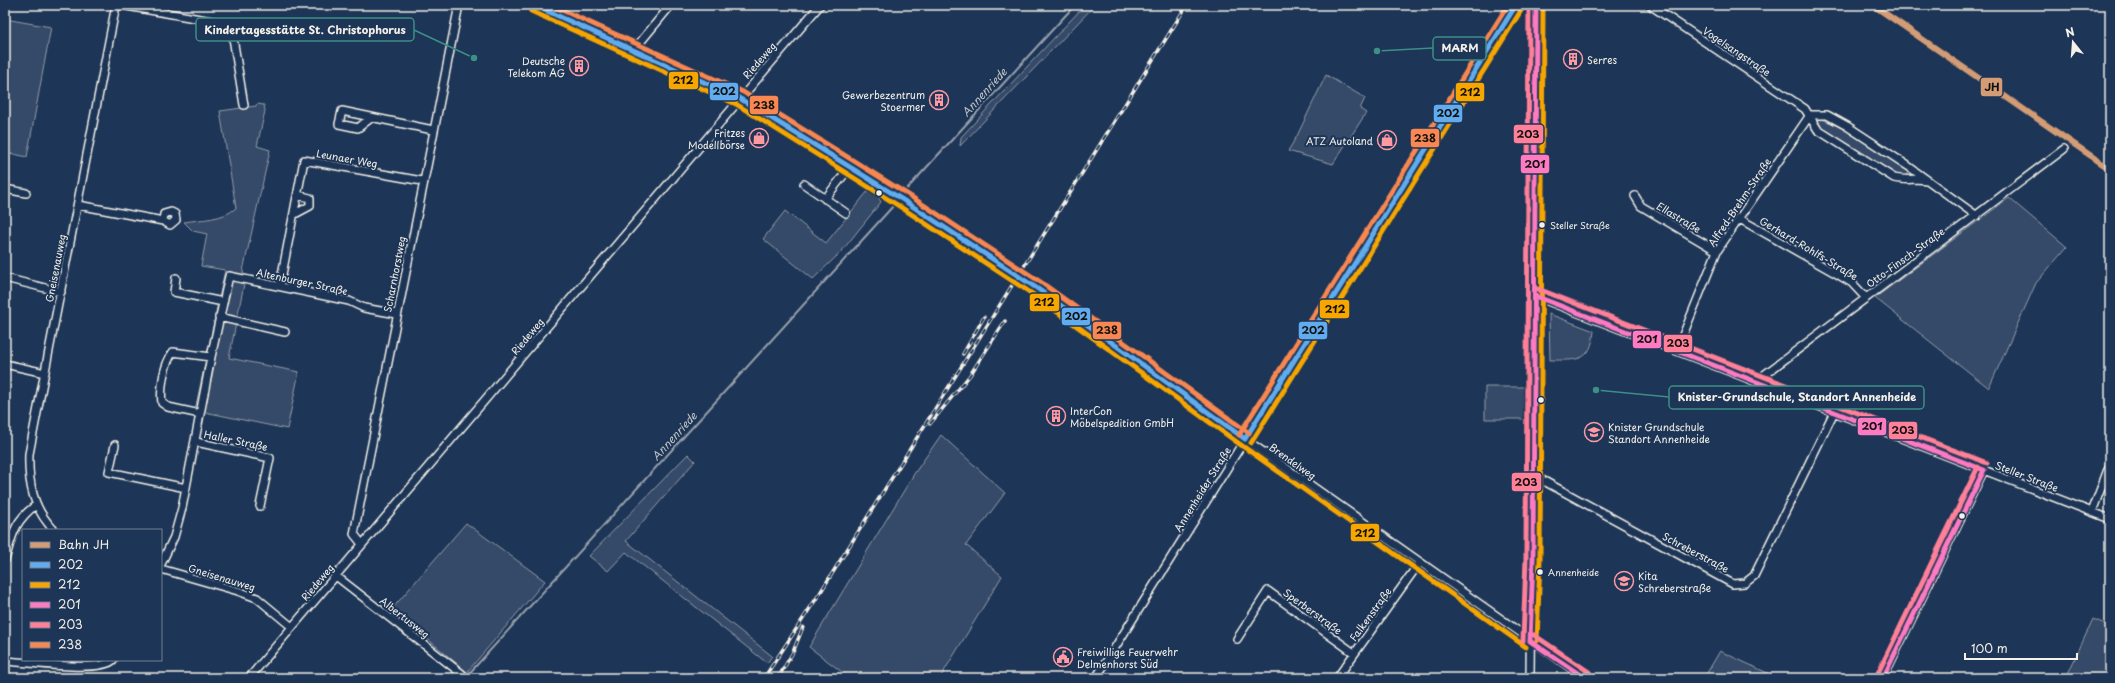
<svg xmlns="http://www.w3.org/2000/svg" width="2115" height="683" viewBox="0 0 2115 683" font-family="'Playpen Sans',sans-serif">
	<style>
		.green { fill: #354a67; stroke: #949ea8 }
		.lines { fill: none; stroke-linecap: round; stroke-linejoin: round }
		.stream { stroke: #9aa2ab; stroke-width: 2 }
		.minor-casing { stroke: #f4f1e8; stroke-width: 10 }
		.minor { stroke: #1d3557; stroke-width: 7 }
		.rail-casing { stroke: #f4f1e8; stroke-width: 3.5 }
		.rail { stroke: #1d3557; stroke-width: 2; stroke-dasharray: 6; stroke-linecap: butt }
		.bus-1-casing { stroke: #1d3557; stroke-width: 8 }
		.bus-2-casing { stroke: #1d3557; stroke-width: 8 }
		.bus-3-casing { stroke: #1d3557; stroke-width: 8 }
		.bus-4-casing { stroke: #1d3557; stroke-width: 8 }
		.bus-5-casing { stroke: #1d3557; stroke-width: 8 }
		.bus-1 { stroke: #60acee; stroke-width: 5 }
		.bus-2 { stroke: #f7a600; stroke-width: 5 }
		.bus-3 { stroke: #fe7ac1; stroke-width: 5 }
		.bus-4 { stroke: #ff8098; stroke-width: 5 }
		.bus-5 { stroke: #f88751; stroke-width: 5 }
		.rail-1-casing { stroke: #1d3557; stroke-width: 9 }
		.rail-1 { stroke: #d39c74; stroke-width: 6 }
		.bus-dot { fill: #f4f1e8; stroke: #1d3557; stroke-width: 1.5 }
		.labels { text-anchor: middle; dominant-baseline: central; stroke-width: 4; stroke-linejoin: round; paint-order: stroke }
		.bus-label { font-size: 9px; fill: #f4f1e8; stroke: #1d3557; text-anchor: start }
		.street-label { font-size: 10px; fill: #f4f1e8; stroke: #1d3557 }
		.poi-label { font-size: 10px; fill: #f4f1e8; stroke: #1d3557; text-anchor: start }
		.water-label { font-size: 11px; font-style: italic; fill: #c0c3c4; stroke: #1d3557 }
		.leader { fill: none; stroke: #3d8f86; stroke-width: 1.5 }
		.callout-dot { fill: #3d8f86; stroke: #1d3557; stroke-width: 1.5 }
		.callout { fill: #1d3557; stroke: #3d8f86; stroke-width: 1.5 }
		.callout-label { font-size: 11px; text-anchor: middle; font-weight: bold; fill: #f4f1e8 }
		.line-badge { stroke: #1d3557; stroke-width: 1.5 }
		.pale-badge-label { font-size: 11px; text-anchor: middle; font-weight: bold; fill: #111 }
	</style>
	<rect width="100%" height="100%" fill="#1d3557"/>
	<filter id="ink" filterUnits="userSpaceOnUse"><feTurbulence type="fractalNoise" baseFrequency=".025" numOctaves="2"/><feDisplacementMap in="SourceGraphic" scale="8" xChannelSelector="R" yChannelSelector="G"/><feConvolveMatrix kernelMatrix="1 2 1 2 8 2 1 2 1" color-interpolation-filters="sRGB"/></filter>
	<g filter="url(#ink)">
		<path class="green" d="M1085,5H1095L960,146L961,137Z
			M5,19L51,27L27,157L5,152Z
			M1326,75L1365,98L1360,109L1366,113L1333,164L1288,151L1297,136Z
			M257,104L264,105L265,111L257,146L270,150L243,271L244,284L229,358L299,372L287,429L195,410L225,270L201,266L207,234L193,231L184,222C202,219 222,220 236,208L220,111L256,106Z
			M1822,119L1852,132L1908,169L1909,173L1903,178L1892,173L1820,128L1818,124Z
			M872,186L881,202L841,252L813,279L763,239L785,211L826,243Z
			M2009,198L2067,247L2036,283L1989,388L1875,298Z
			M1549,314L1594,331C1591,363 1577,360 1550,360Z
			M1485,387H1528V419H1485Z
			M941,435L1005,493L966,545L1002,576L940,678H850L809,647L914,474Z
			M688,454L695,461L626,541L772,656L767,663L626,552L608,571L589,556Z
			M466,523L545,581L467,672L392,609Z
			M2093,619L2110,626V678H2066Z
			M1720,651L1774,676L1777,678H1704Z"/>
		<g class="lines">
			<path class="stream" d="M906,190L1075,5
				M465,678L894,205"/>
			<g class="minor-casing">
				<path id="minor" d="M121,5L223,23L232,32L244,105
					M534,5L739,98L903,200L1038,289L1245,439L1585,678
					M1650,5L1805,109L1818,130L1894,178C1906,181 1916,178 1927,180
					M633,51L671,5
					M1810,115H1827L1847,126L1908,166L1977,216
					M371,118L358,128L339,124L342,111L433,130
					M804,184L846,213
					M5,189L26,193
					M1635,196L1641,206L1717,251
					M825,199L850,167
					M78,205L163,221L170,225L176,220L175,214L171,212L164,214L163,221
					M295,214L310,206V198L298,195
					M1738,218L1837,274L1852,283L1866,298
					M5,278L61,292
					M176,278L174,292L223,302
					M280,285L304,160L422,181
					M1535,296L2110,519
					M219,317L285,332
					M1677,350L1717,251L1810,115
					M5,364L45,373
					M1756,381L2064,149
					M200,414L168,407L162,403C160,388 164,364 173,352L211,357
					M196,442L270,458L260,506
					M115,445L109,472L186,488
					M1533,475L1733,584L1745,583L1754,576L1834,412
					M2092,512L2110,464
					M54,530C33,509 28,483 29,454L116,5
					M362,544L354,534L459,5
					M5,560C12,536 14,521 36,505
					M161,564L174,537L182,508L211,357L229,276L349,301L364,308L397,314
					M161,569L238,591L257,598L292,627
					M336,576L462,674
					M1237,639L1268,591L1354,653
					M5,661C25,662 101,673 113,660
					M249,678L820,5
					M1096,678L1516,5
					M1337,678L1420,562
					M1530,678L1536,5
					M1883,678L1984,470"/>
			</g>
			<use href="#minor" class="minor"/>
			<g class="rail-casing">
				<path id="rail" d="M963,354L984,317
					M930,424L970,375L1005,321
					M764,678L820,593L1187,5
					M778,678L793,652L803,627"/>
			</g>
			<use href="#rail" class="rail"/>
			<g class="bus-1-casing">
				<path id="bus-1" d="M534,5L739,98L903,200L1038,289L1245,439
					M1245,439L1516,5"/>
			</g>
			<g class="bus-2-casing">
				<path id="bus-2" d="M531,11L736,104L899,206L1034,295L1241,445L1526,647
					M1251,443L1522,9
					M1537,641L1540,559L1543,5"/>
			</g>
			<g class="bus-3-casing">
				<path id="bus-3" d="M1535,296L1984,470
					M1530,641L1533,559L1536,5
					M1530,641L1585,678
					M1883,678L1984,470"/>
			</g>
			<g class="bus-4-casing">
				<path id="bus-4" d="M1538,289L1987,463
					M1534,635L1589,672
					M1523,641L1526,559L1529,5
					M1877,675L1978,467"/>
			</g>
			<g class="bus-5-casing">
				<path id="bus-5" d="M551,5L743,92L907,194L1042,283L1249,433
					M1239,435L1508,5"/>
			</g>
			<use href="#bus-1" class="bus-1"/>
			<use href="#bus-2" class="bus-2"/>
			<use href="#bus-3" class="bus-3"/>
			<use href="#bus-4" class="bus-4"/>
			<use href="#bus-5" class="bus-5"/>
			<g class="rail-1-casing">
				<path id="rail-1" d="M1873,5L2110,169"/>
			</g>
			<use href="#rail-1" class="rail-1"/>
		</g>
	</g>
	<defs>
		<g id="building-ring" transform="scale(1)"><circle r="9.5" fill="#1d3557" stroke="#ff9aa2" stroke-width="1.5"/><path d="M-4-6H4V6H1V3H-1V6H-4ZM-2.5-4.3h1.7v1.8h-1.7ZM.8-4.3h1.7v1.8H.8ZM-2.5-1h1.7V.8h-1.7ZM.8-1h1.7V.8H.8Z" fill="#ff9aa2"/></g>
		<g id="shop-ring" transform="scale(1)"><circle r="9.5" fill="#1d3557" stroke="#ff9aa2" stroke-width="1.5"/><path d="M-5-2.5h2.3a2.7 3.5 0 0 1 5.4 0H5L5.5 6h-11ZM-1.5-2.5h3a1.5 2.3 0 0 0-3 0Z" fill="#ff9aa2"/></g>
		<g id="school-ring" transform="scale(1)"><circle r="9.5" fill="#1d3557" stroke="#ff9aa2" stroke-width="1.5"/><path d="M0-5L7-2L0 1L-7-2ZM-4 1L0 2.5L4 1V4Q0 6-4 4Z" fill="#ff9aa2"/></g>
		<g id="civic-ring" transform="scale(1)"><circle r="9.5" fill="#1d3557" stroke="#ff9aa2" stroke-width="1.5"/><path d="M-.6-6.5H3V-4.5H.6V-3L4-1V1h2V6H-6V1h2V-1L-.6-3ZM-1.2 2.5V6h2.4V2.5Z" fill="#ff9aa2"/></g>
	</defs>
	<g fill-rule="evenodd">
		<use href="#building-ring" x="1573" y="59"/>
		<use href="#building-ring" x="579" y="66"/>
		<use href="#building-ring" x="939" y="100"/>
		<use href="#shop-ring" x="759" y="138"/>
		<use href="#shop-ring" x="1387" y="140"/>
		<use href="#building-ring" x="1056" y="416"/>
		<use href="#school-ring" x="1594" y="432"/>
		<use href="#school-ring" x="1624" y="581"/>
		<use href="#civic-ring" x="1063" y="657"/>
	</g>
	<g class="bus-dot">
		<circle cx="879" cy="193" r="3.5"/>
		<circle cx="1542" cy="225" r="3.5"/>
		<circle cx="1541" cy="400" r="3.5"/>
		<circle cx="1962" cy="516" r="3.5"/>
		<circle cx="1540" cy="572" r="3.5"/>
	</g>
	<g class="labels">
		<g class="bus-label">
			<text x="1550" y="225">Steller Straße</text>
			<text x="1548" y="572">Annenheide</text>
		</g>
		<g class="street-label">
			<text transform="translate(1737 51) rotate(34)">Vogelsangstraße</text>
			<text transform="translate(759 60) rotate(-49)">Riedeweg</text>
			<text transform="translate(347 158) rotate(10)">Leunaer Weg</text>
			<text transform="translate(1739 202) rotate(-56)">Alfred-Brehm-Straße</text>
			<text transform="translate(1679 217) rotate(31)">Ellastraße</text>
			<text transform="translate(1809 248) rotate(31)">Gerhard-Rohlfs-Straße</text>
			<text transform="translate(1905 257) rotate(-36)">Otto-Finsch-Straße</text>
			<text transform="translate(55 268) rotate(-79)">Gneisenauweg</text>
			<text transform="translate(394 274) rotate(-79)">Scharnhorstweg</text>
			<text transform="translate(302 281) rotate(12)">Altenburger Straße</text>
			<text transform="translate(527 336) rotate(-50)">Riedeweg</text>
			<text transform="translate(236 440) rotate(12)">Haller Straße</text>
			<text transform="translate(1293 461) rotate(35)">Brendelweg</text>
			<text transform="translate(2027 476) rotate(21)">Steller Straße</text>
			<text transform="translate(1202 489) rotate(-58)">Annenheider Straße</text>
			<text transform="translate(1696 552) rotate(28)">Schreberstraße</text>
			<text transform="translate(222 577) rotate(17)">Gneisenauweg</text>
			<text transform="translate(317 582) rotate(-50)">Riedeweg</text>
			<text transform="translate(1313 611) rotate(36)">Sperberstraße</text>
			<text transform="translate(1370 614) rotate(-54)">Falkenstraße</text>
			<text transform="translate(405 617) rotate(38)">Albertusweg</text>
		</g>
		<g class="poi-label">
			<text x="1587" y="59">Serres</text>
			<text x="565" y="60" text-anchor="end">Deutsche<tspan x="565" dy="12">Telekom AG</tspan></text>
			<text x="925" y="94" text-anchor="end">Gewerbezentrum<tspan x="925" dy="12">Stoermer</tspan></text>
			<text x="745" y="132" text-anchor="end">Fritzes<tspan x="745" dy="12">Modellbörse</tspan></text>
			<text x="1373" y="140" text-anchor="end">ATZ Autoland</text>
			<text x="1070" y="410">InterCon<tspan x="1070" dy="12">Möbelspedition GmbH</tspan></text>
			<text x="1608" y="426">Knister Grundschule<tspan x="1608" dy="12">Standort Annenheide</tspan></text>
			<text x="1638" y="575">Kita<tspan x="1638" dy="12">Schreberstraße</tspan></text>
			<text x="1077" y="651">Freiwillige Feuerwehr<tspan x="1077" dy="12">Delmenhorst Süd</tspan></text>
		</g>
		<g class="water-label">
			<text transform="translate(984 92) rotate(-48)">Annenriede</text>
			<text transform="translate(674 436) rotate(-48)">Annenriede</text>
		</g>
	</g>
	<path class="leader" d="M474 58L414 30M1377 51L1433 48M1596 390L1669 397"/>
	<g class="callout-dot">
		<circle cx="474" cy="58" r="4"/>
		<circle cx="1377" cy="51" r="4"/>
		<circle cx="1596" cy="390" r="4"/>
	</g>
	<g class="callout">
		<rect x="196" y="18" width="218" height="23" rx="4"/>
		<rect x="1433" y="37" width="53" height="23" rx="4"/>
		<rect x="1669" y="386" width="255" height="23" rx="4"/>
	</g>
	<g class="callout-label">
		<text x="305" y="34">Kindertagesstätte St. Christophorus</text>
		<text x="1460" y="52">MARM</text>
		<text x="1797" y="401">Knister-Grundschule, Standort Annenheide</text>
	</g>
	<g class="line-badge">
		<rect x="668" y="71" width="31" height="19" rx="4" fill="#f7a600"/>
		<rect x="1980" y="77" width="23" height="20" rx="4" fill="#d39c74"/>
		<rect x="709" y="82" width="30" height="19" rx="4" fill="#60acee"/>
		<rect x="1455" y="82" width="30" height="20" rx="4" fill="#f7a600"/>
		<rect x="749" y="95" width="30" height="20" rx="4" fill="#f88751"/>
		<rect x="1433" y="104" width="30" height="19" rx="4" fill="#60acee"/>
		<rect x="1513" y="124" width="31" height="20" rx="4" fill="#ff8098"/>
		<rect x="1410" y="128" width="30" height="20" rx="4" fill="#f88751"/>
		<rect x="1520" y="154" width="30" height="20" rx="4" fill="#fe7ac1"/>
		<rect x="1029" y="293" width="31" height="19" rx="4" fill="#f7a600"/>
		<rect x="1319" y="299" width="31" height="20" rx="4" fill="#f7a600"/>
		<rect x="1061" y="307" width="30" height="19" rx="4" fill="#60acee"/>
		<rect x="1092" y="321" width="30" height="19" rx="4" fill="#f88751"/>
		<rect x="1298" y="321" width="30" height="19" rx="4" fill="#60acee"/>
		<rect x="1632" y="330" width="30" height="19" rx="4" fill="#fe7ac1"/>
		<rect x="1663" y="334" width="30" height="19" rx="4" fill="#ff8098"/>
		<rect x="1857" y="417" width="30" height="19" rx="4" fill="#fe7ac1"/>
		<rect x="1888" y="421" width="30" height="19" rx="4" fill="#ff8098"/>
		<rect x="1511" y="472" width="31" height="20" rx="4" fill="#ff8098"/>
		<rect x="1350" y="523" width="30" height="19" rx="4" fill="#f7a600"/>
	</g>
	<g class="pale-badge-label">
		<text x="683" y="84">212</text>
		<text x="1992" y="91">JH</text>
		<text x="724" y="95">202</text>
		<text x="1470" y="96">212</text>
		<text x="764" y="109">238</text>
		<text x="1448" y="117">202</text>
		<text x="1528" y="138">203</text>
		<text x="1425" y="142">238</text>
		<text x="1535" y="168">201</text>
		<text x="1044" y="306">212</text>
		<text x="1335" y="313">212</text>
		<text x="1076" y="320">202</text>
		<text x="1107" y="334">238</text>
		<text x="1313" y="334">202</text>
		<text x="1647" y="343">201</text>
		<text x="1678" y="347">203</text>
		<text x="1872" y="430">201</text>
		<text x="1903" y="434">203</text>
		<text x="1526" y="486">203</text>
		<text x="1365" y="537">212</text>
	</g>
	<rect width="2115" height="683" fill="none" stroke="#1d3557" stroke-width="20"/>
	<rect x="10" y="10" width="2095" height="663" fill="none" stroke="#f4f1e8" stroke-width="1.5" filter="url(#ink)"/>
	<rect x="22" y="529" width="140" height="132" fill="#1d3557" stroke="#738091"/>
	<rect x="30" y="542" width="20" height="6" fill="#d39c74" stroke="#738091"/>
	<text x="58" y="549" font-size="12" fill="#f4f1e8">Bahn JH</text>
	<rect x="30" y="562" width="20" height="6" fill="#60acee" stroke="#738091"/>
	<text x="58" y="569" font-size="12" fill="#f4f1e8">202</text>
	<rect x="30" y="582" width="20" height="6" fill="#f7a600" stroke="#738091"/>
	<text x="58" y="589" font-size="12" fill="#f4f1e8">212</text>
	<rect x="30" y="602" width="20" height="6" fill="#fe7ac1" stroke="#738091"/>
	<text x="58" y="609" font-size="12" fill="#f4f1e8">201</text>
	<rect x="30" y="622" width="20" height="6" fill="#ff8098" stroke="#738091"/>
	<text x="58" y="629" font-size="12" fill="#f4f1e8">203</text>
	<rect x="30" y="642" width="20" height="6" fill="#f88751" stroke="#738091"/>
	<text x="58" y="649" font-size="12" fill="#f4f1e8">238</text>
	<g transform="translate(2073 42) rotate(343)" stroke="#1d3557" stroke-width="3" paint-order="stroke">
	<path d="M0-3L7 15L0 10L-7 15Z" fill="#f4f1e8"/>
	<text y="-6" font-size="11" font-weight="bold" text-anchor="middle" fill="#f4f1e8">N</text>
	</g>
	<path d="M1965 653v6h112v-6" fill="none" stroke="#f4f1e8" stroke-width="2"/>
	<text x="1971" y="653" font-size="12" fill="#f4f1e8" stroke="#1d3557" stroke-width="3" paint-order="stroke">100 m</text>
</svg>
